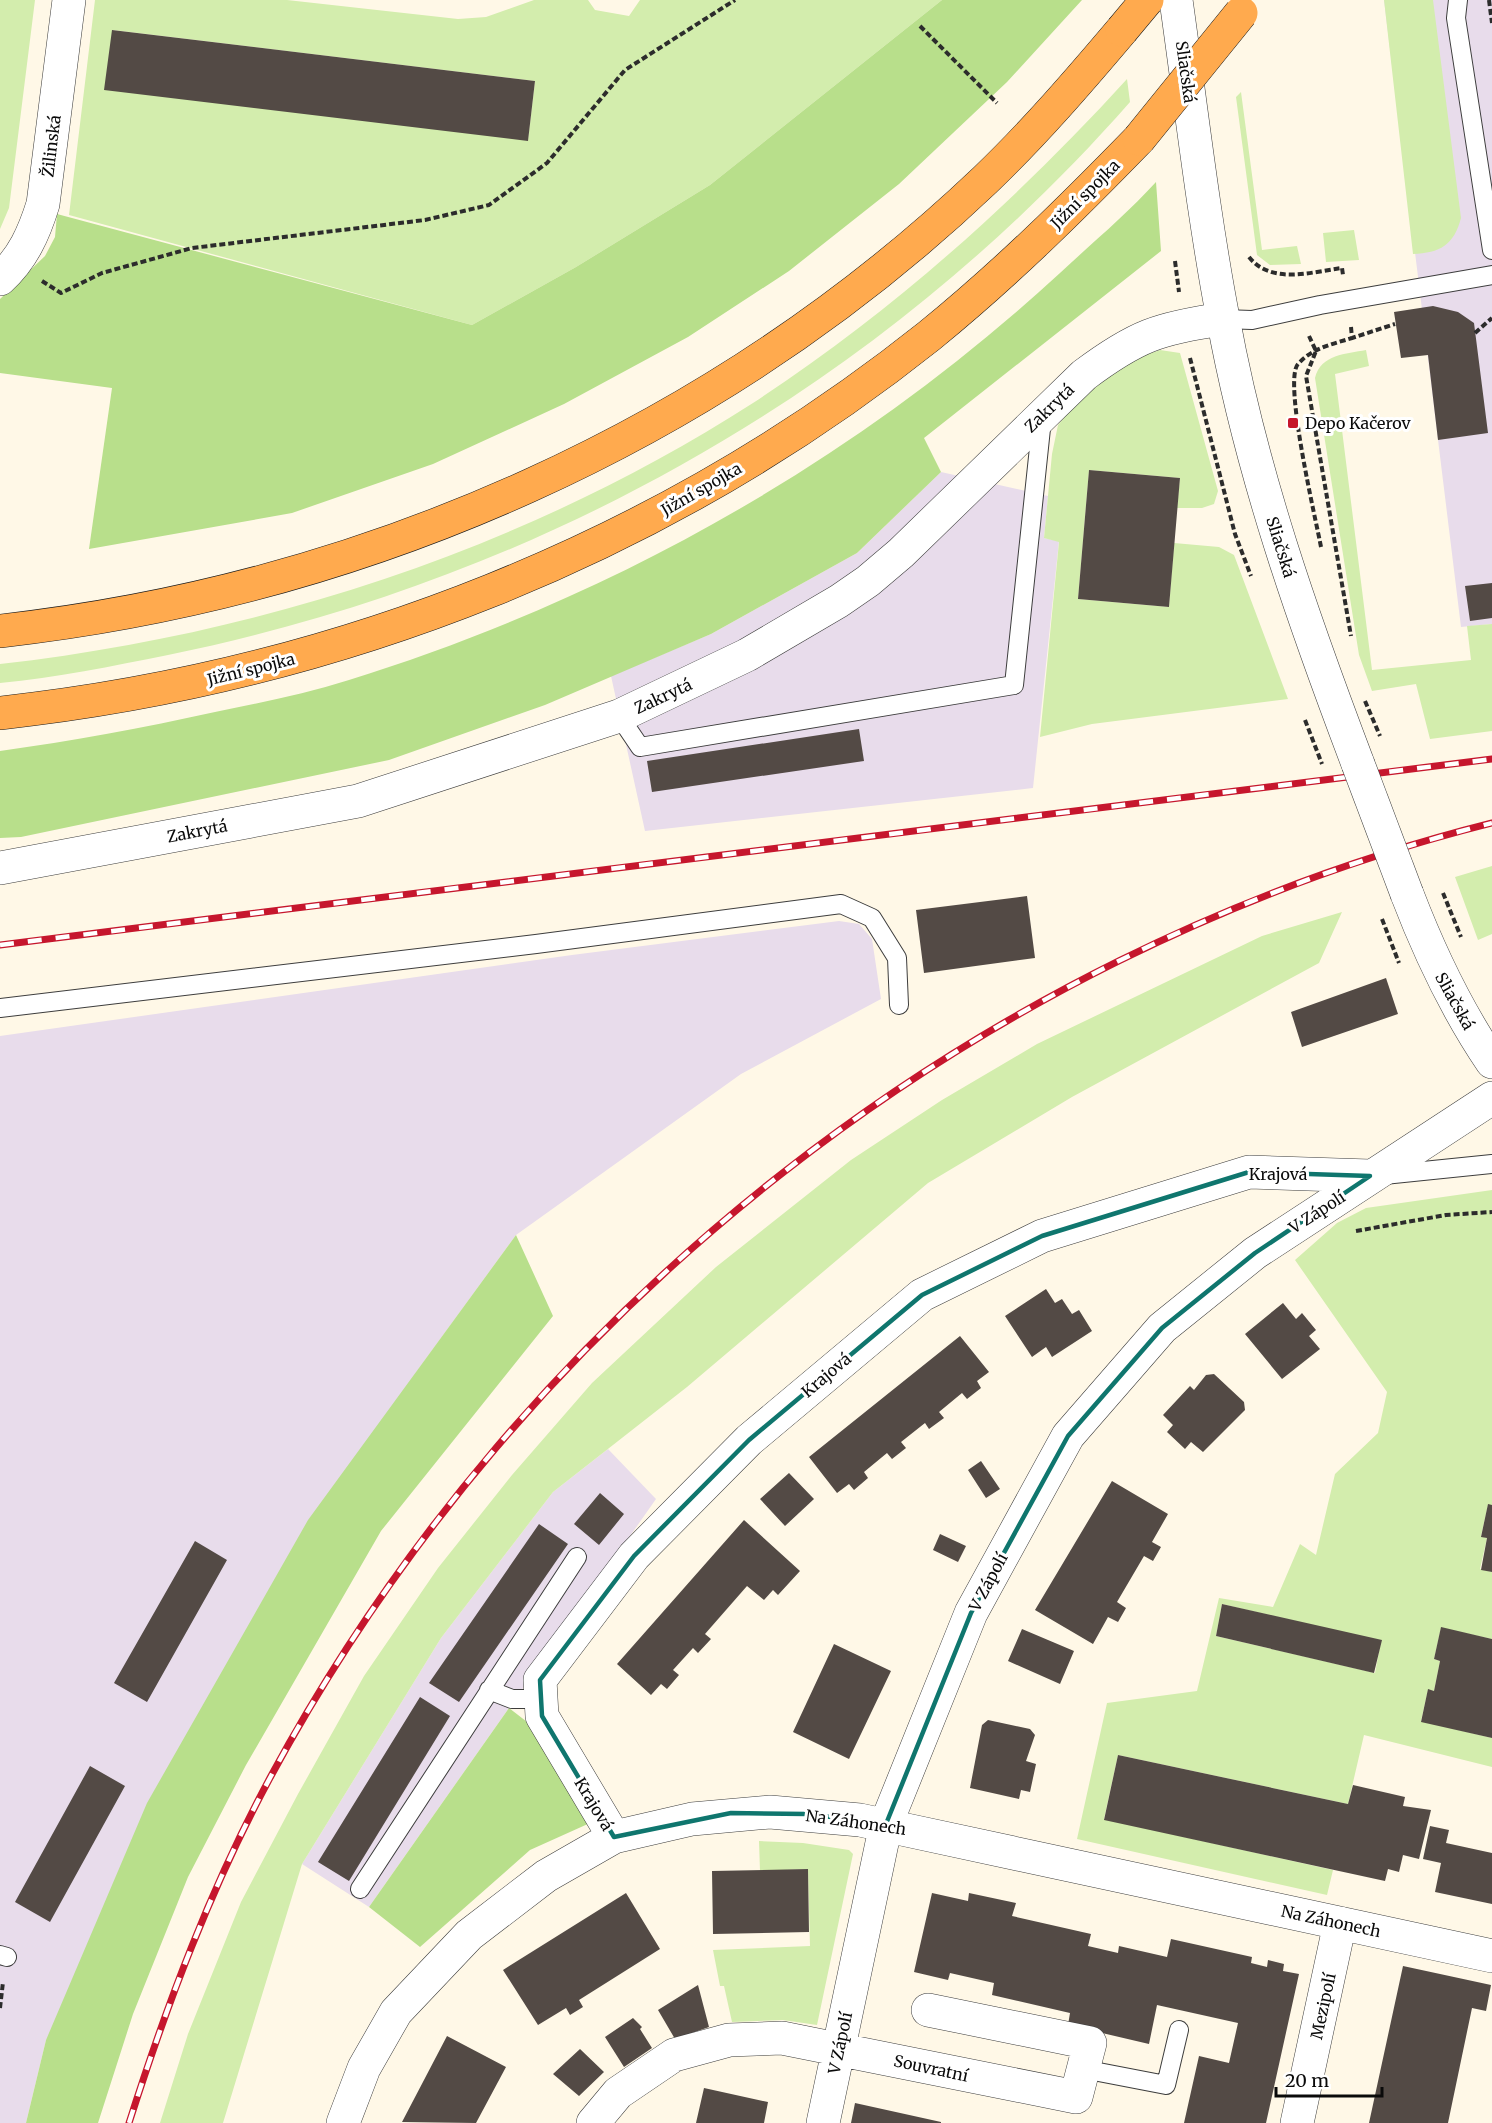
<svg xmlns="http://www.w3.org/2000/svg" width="1492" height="2123" viewBox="0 0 1492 2123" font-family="Merriweather,serif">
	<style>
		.industrial { fill: #e8dceb }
		.green { fill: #d3edad; fill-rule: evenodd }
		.forest { fill: #b8df8b }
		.building { fill: #534a45 }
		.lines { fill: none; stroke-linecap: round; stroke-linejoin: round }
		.service-casing { stroke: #3d3d3d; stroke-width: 20 }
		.minor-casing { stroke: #3d3d3d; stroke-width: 34 }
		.tertiary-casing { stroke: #3d3d3d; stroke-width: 34 }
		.trunk-casing { stroke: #1b1b1b; stroke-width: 34 }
		.path { stroke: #2c2c2c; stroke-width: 4; stroke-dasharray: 6 3; stroke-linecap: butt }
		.service { stroke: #fff; stroke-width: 18 }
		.minor { stroke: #fff; stroke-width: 33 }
		.tertiary { stroke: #fff; stroke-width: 33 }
		.trunk { stroke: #ffaa4e; stroke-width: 33 }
		.rail-casing { stroke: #c6162d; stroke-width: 7 }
		.rail { stroke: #fff; stroke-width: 4.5; stroke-dasharray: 14; stroke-linecap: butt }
		.tertiary-bridge-casing { stroke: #3d3d3d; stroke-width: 34; stroke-linecap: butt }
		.trunk-bridge-casing { stroke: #1b1b1b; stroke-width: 34; stroke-linecap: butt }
		.path-bridge { stroke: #2c2c2c; stroke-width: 4; stroke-dasharray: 6 3; stroke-linecap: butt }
		.tertiary-bridge { stroke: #fff; stroke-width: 33 }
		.trunk-bridge { stroke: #ffaa4e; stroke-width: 33 }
		.marked { fill: none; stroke: #0f766e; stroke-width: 4.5; stroke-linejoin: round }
		.poi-dot { fill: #c6162d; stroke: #fff; stroke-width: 2 }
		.labels { text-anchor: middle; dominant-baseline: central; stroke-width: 6; stroke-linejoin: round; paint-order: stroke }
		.street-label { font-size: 16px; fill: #0a0a0a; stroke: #fff }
		.poi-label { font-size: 16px; fill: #0a0a0a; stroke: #fff; text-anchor: start }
	</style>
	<rect width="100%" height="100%" fill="#fff8e7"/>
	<path class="industrial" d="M1384,0H1492V624L1461,627Z
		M941,472L1048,496L1044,538L1059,541L1033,788L645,831L611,676L711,634L857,553Z
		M839,921L859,924L872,939L881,999L741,1074L516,1235L417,1371L46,2040L26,2123H0V1036L572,955Z
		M608,1449L656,1499L369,1907L302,1864L441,1638L553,1492Z"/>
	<path class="green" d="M0,0H35L9,208L0,229Z
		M95,0H287L458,19L486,17L534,0H588L595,10L629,16L640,0H942L710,185L576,267L472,325L69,215ZM113,30L535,81L528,140L105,89Z
		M1384,0H1433L1461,218C1454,245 1440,253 1413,254Z
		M1127,79L1130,102C878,389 541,579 168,655C112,666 56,678 0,683V664C264,634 528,548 753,403C892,312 1016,201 1127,79Z
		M1241,92L1262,250L1297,246L1301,264L1270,265L1257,255L1236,97Z
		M1354,230L1359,260L1326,262L1323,233Z
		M1160,350L1180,353L1218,491L1214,504L1202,508H1177L1180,478L1089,470L1078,599L1169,607L1174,543L1219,547L1234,555L1288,699L1092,724L1040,737L1059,542L1044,538L1052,454L1058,425L1077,402L1130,360Z
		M1366,350L1369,366L1335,374L1372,670L1471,660L1467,626L1492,624V731L1430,739L1416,684L1372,691L1359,655L1315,378C1321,354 1346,354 1366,350Z
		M1492,866V934L1478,940L1455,877Z
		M1342,912L1319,963L1072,1097L928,1183L687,1387L553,1492L441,1638L302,1864L223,2123H160L188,2034L241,1902L298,1794L364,1676L438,1568L512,1475L592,1383L716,1267L851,1160L942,1100L1037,1044L1262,936Z
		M1492,1190V1505H1488L1481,1536L1487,1538L1480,1569L1492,1572V1639L1441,1628L1434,1659L1440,1661L1434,1691L1428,1690L1421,1721L1492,1738V1767L1364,1735L1348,1804L1118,1755L1104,1819L1333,1870L1327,1895L1077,1839L1107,1703L1197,1691L1219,1598L1273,1607L1300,1544L1316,1555L1335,1474L1378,1433L1387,1392L1295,1260L1337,1223L1366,1208ZM1222,1604L1381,1641L1375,1673L1216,1636Z
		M759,1841L803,1843L849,1850L853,1854L817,2025L783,2020L732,2022L724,1986H720L713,1950L810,1946L808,1869L760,1871Z"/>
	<path class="forest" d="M942,0H1082L1007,82L899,184L789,271L688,337L564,404L433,464L292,513L89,549L112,388L0,373V299L45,256L55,237L57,214L472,325L576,267L710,185Z
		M1156,182L1161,251L924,438L941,472L857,553L711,634L545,705L389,760L21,837L0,838V751C72,741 143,728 215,712C259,703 305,694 349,680C613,598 857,460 1060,273C1092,243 1126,215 1156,182Z
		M516,1235L553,1316L381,1531L246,1765L188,1877L133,2014L98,2123H26L46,2040L147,1803L308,1520Z
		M509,1708L531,1725L590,1823L530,1850L420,1947L369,1907Z"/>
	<path class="building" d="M112,30L535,81L528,141L104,90Z
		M1433,306L1458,312L1474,323L1488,433L1438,440L1428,355L1401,358L1394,312Z
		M1089,470L1180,478L1169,607L1078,599Z
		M1492,583V618L1470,621L1465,586Z
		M859,729L864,761L652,792L647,761Z
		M1027,896L1035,958L924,973L916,910Z
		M1386,978L1398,1014L1302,1047L1291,1012Z
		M1046,1289L1055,1303L1062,1299L1072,1314L1079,1310L1092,1331L1052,1357L1046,1347L1032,1357L1005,1316Z
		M1283,1303L1296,1319L1302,1313L1316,1330L1309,1336L1320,1349L1282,1379L1245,1334Z
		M960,1336L989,1372L977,1381L981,1388L967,1399L962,1393L939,1412L944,1418L929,1429L925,1423L901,1442L906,1448L892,1459L887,1453L864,1472L868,1478L854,1490L849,1484L837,1493L809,1457Z
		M1214,1374L1244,1402L1245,1410L1203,1452L1191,1442L1185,1449L1167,1432L1173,1425L1163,1415L1190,1386L1194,1390L1206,1375Z
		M981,1461L1000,1489L986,1498L968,1470Z
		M789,1473L814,1499L785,1526L760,1499Z
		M1112,1481L1168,1514L1152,1542L1161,1547L1153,1561L1144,1556L1117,1602L1126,1608L1118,1622L1108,1617L1093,1644L1035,1610Z
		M600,1493L624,1514L599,1545L574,1524Z
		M1488,1504L1492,1505V1572L1481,1570L1487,1538L1481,1537Z
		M744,1520L800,1571L778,1595L773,1590L764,1600L747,1586L705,1634L711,1639L698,1653L693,1648L673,1670L679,1675L667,1689L661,1684L651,1695L617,1664Z
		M539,1524L568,1544L459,1702L429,1683Z
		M940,1534L966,1546L958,1562L933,1550Z
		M195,1541L227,1560L147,1702L114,1683Z
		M1222,1604L1382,1640L1374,1673L1216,1636Z
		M1441,1627L1492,1639V1738L1421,1722L1428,1689L1434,1691L1440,1661L1434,1659Z
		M1022,1629L1074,1651L1060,1684L1008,1661Z
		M834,1644L891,1671L849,1759L793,1732Z
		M420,1697L450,1716L349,1881L318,1862Z
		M988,1720L1030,1729L1035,1735L1026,1761L1036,1764L1030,1792L1021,1790L1019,1799L970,1788L982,1725Z
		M1118,1755L1348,1804L1353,1785L1405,1797L1403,1806L1431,1810L1419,1859L1403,1855L1399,1872L1388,1869L1385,1881L1104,1820Z
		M90,1766L125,1786L50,1922L15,1902Z
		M1430,1826L1449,1830L1446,1843L1492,1853V1904L1435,1892L1441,1863L1423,1859Z
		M808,1869L809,1932L713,1934L712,1871Z
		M626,1893L660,1949L579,2000L583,2007L570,2015L566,2008L538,2025L503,1970Z
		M932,1893L968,1901L969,1893L1016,1903L1012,1916L1091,1934L1088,1946L1118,1953L1119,1946L1167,1957L1171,1939L1252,1957L1251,1963L1267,1967L1268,1960L1284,1964L1283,1971L1299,1974L1266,2123H1184L1199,2056L1229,2063L1238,2023L1157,2005L1149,2044L1068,2025L1070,2013L992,1995L994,1983L950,1973L948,1980L914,1972Z
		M1403,1966L1491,1985L1486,2011L1472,2008L1448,2123H1369Z
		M698,1985L709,2027L675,2039L658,2010Z
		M633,2018L642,2027L640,2029L652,2048L624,2067L605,2037Z
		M447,2036L506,2067L476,2123L402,2122Z
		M580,2049L604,2072L579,2096L553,2074Z
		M704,2088L768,2102L764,2123H696Z
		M855,2103L941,2122V2123H851Z"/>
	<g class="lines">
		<g class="service-casing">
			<path id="service" d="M1458,0L1456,18L1492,250
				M1223,319L1252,320L1320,305L1492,275
				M619,716L640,747L1014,685L1042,419
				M0,1008L536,944L841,904L872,918L897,958L899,1005
				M1384,1175L1492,1164
				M489,1690L512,1699H541
				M360,1889L577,1557
				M0,1955L7,1957
				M1083,2069L1166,2085L1179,2030"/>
		</g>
		<g class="minor-casing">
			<path id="minor" d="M0,279C23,258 34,233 43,204L69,0
				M0,868L358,801L619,716L747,655L839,601L868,581L901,553L1084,375C1136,336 1159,328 1223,319
				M614,1837L542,1716L540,1680L634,1556L749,1440L922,1295L1042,1236L1249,1172L1370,1176
				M343,2123L364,2068L396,2012L469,1935L546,1876L614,1837L692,1819L770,1812L860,1820L1492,1956
				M593,2123L618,2093L674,2055L729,2040L782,2038L1076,2097L1090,2043L928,2010
				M823,2123L886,1824L971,1613L1068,1436L1162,1328L1255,1253L1492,1098
				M1297,2123L1340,1923"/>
		</g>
		<g class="tertiary-casing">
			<path id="tertiary" d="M1176,0C1191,106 1203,213 1223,318C1251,472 1303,619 1358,764
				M1407,894C1430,954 1456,1009 1492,1062"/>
		</g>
		<g class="trunk-casing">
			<path id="trunk" d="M0,631C366,590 717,435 985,180C1034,133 1078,82 1122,30
				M0,713C338,676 662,549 929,336C1004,275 1072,208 1139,139"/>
		</g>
		<path class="path" d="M1489,0L1492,23
			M920,26L997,103
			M1249,257C1271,285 1311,272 1342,268L1343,275
			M1175,261L1179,292
			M42,281L61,293L102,273L192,248L425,220L489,205L547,163L625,70L735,0
			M1351,327L1352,338L1395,324
			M1475,333L1492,318
			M1309,336L1316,351L1306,376L1351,636
			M1190,358L1235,534L1251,576
			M1321,547C1316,520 1283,381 1298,364C1312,348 1333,344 1352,338
			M1356,1231L1446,1215L1492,1212
			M0,2008L3,1982"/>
		<use href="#service" class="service"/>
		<use href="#minor" class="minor"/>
		<use href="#tertiary" class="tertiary"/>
		<use href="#trunk" class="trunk"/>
		<g class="rail-casing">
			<path id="rail" d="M0,945L1492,759
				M129,2123C167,2004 211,1887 271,1776C523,1309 977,952 1492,823"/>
		</g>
		<use href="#rail" class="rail"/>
		<g class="tertiary-bridge-casing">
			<path id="tertiary-bridge" d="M1358,764L1407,894"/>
		</g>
		<g class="trunk-bridge-casing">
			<path id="trunk-bridge" d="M1122,30L1147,0
				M1139,139L1241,13"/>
		</g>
		<path class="path-bridge" d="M1365,701L1380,736
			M1305,720L1322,764
			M1443,893L1461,937
			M1382,919L1399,963"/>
		<use href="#tertiary-bridge" class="tertiary-bridge"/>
		<use href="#trunk-bridge" class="trunk-bridge"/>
	</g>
	<path class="marked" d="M1249,1172L1370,1176L1255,1253L1162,1328L1068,1436L971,1613L886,1824L807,1814L731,1813L614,1837L542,1716L540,1680L634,1556L749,1440L922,1295L1042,1236Z"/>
	<rect class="poi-dot" x="1287" y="417" width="12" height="12" rx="3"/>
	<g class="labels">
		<g class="street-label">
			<text transform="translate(1186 72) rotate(82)">Sliačská</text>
			<text transform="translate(51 146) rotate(-83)">Žilinská</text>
			<text transform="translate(1085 194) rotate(-45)">Jižní spojka</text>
			<text transform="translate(1049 408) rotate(-44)">Zakrytá</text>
			<text transform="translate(701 489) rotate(-30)">Jižní spojka</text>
			<text transform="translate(1281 547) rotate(73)">Sliačská</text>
			<text transform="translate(251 669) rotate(-14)">Jižní spojka</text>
			<text transform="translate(663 696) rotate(-25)">Zakrytá</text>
			<text transform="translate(197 831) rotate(-11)">Zakrytá</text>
			<text transform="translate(1455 1001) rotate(61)">Sliačská</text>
			<text x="1278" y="1174">Krajová</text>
			<text transform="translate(1317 1212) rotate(-33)">V Zápolí</text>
			<text transform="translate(826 1375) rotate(-40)">Krajová</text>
			<text transform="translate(988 1582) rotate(-62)">V Zápolí</text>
			<text transform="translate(594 1804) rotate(59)">Krajová</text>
			<text transform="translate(856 1822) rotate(8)">Na Záhonech</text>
			<text transform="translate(1331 1921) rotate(12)">Na Záhonech</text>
			<text transform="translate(1323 2006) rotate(-78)">Mezipolí</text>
			<text transform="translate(840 2043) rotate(-78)">V Zápolí</text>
			<text transform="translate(931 2068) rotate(12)">Souvratní</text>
		</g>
		<g class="poi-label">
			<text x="1305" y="423">Depo Kačerov</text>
		</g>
	</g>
	<path d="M1276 2087v9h106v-9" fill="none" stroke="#0a0a0a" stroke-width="3"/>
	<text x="1285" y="2087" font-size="18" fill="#0a0a0a" stroke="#ffffff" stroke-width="4.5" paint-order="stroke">20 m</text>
</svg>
